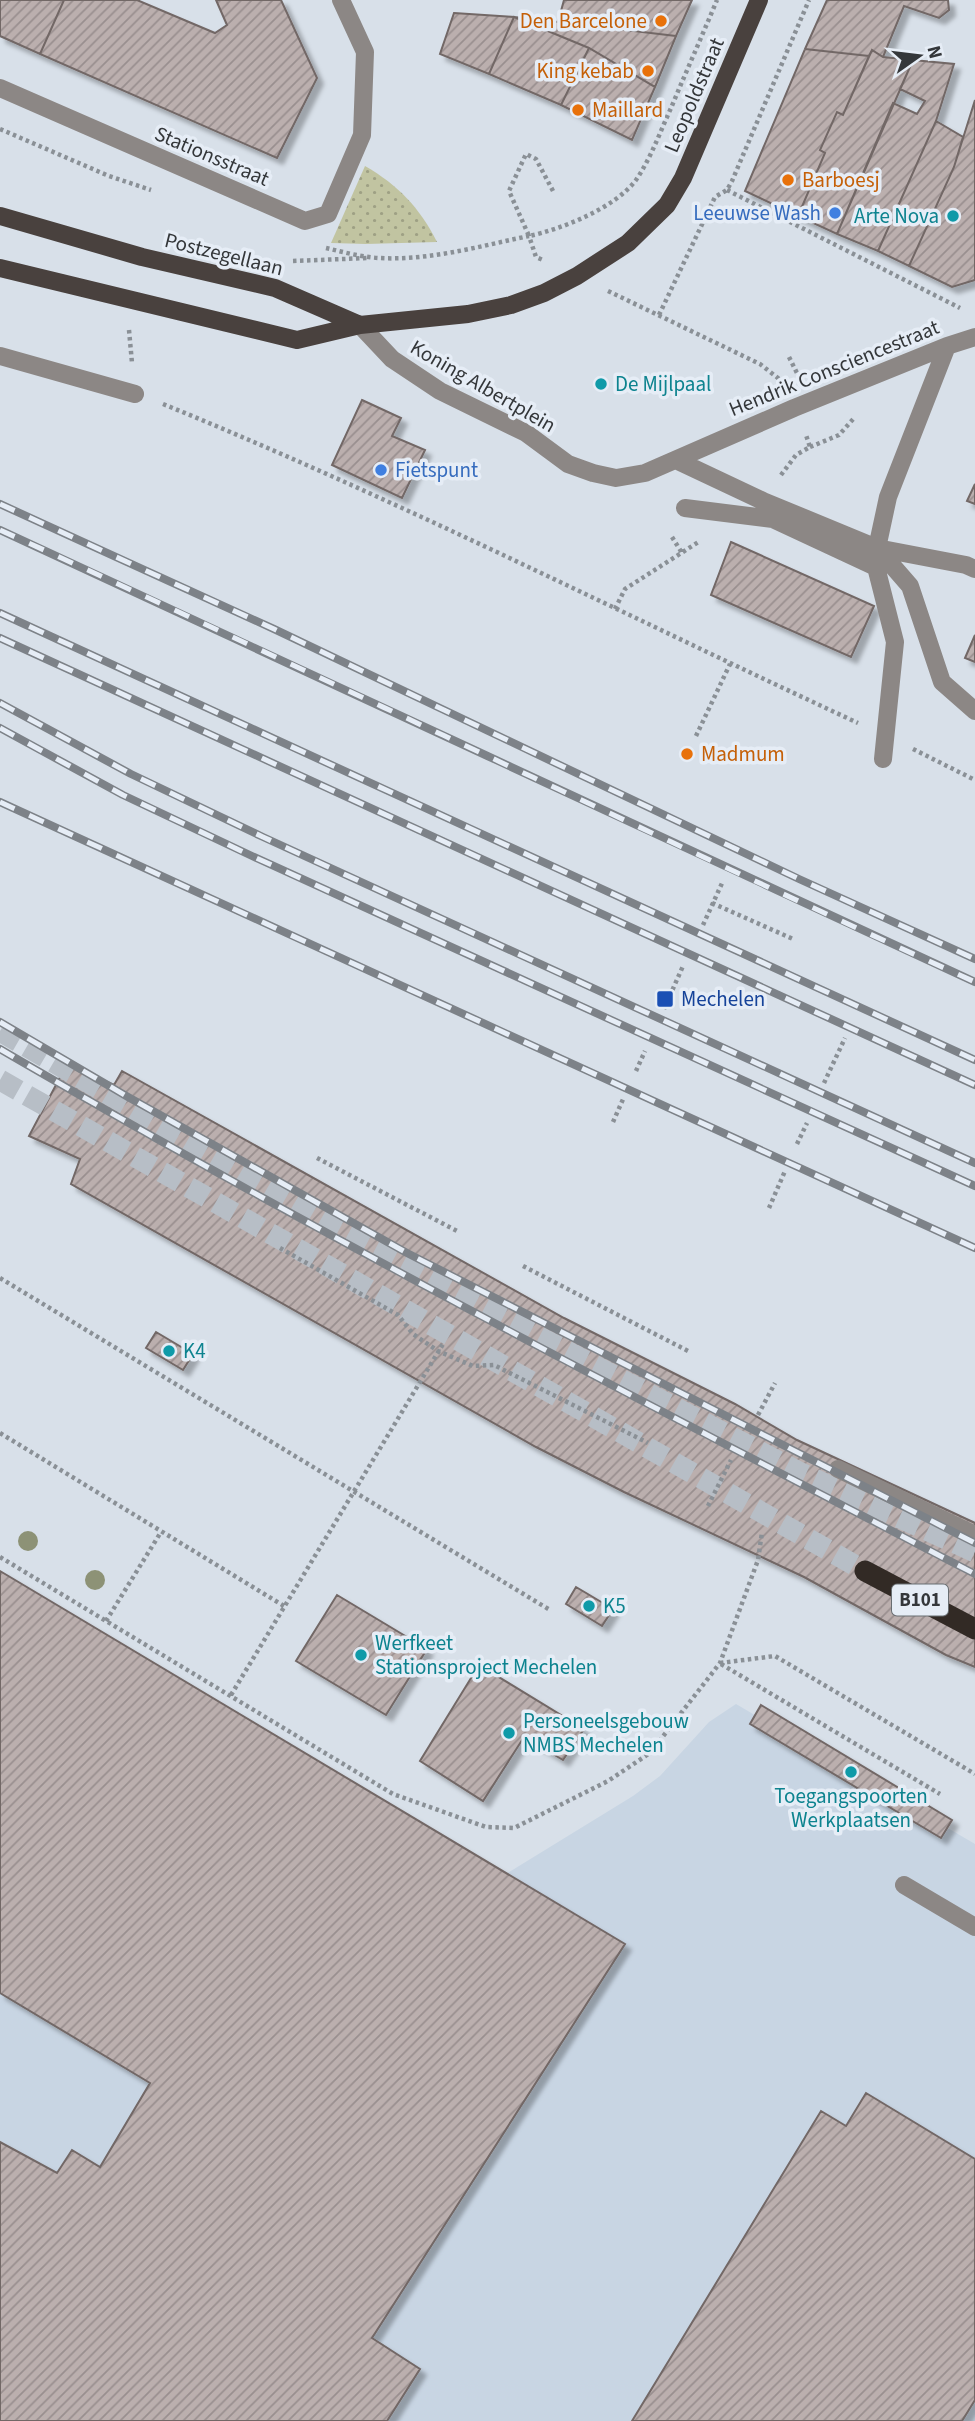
<svg xmlns="http://www.w3.org/2000/svg" width="975" height="2421" viewBox="0 0 975 2421" font-family="'Source Sans 3',sans-serif">
	<style>
		.built { fill: #c8d5e3 }
		.grass { fill: url(#grass-dots) }
		.building { fill: url(#building-hatch); stroke: #726766; stroke-width: 2; filter: url(#shadow) }
		.lines { fill: none; stroke-linecap: round; stroke-linejoin: round }
		.highway-tunnel { stroke: #b7bec6; stroke-width: 21; stroke-dasharray: 21 10; stroke-linecap: butt }
		.path { stroke: #8a9096; stroke-width: 4.5; stroke-dasharray: 3.5 3.5; stroke-linecap: butt }
		.minor { stroke: #8c8785; stroke-width: 18 }
		.major { stroke: #49413e; stroke-width: 18 }
		.highway { stroke: #322a25; stroke-width: 21 }
		.rail-casing { stroke: #7d8288; stroke-width: 8 }
		.rail { stroke: #e6edf6; stroke-width: 5; stroke-dasharray: 16; stroke-linecap: butt }
		.tree { fill: #8d9276 }
		.food-dot { fill: #e8710a; stroke: #e6edf6; stroke-width: 2.5 }
		.shop-dot { fill: #3f7fe0; stroke: #e6edf6; stroke-width: 2.5 }
		.culture-dot { fill: #0f9aa8; stroke: #e6edf6; stroke-width: 2.5 }
		.transit-dot { fill: #1a4fb4; stroke: #e6edf6; stroke-width: 2.5 }
		.labels { text-anchor: middle; dominant-baseline: central; stroke-width: 7; stroke-linejoin: round; paint-order: stroke }
		.shield { fill: #e6edf6; stroke: #696e72; stroke-width: 2 }
		.shield-label { font-size: 19px; font-weight: bold; fill: #34373a }
		.food-label { font-size: 21px; fill: #c56008; stroke: #e6edf6; text-anchor: start }
		.street-label { font-size: 21px; fill: #34373a; stroke: #e6edf6 }
		.shop-label { font-size: 21px; fill: #366cbe; stroke: #e6edf6; text-anchor: end }
		.culture-label { font-size: 21px; fill: #0d838f; stroke: #e6edf6; text-anchor: start }
		.transit-label { font-size: 21px; fill: #164399; stroke: #e6edf6; text-anchor: start }
	</style>
	<defs>
		<pattern id="grass-dots" width="8" height="8" patternUnits="userSpaceOnUse" patternTransform="scale(1.75)"><rect width="8" height="8" fill="#c1c4a1"/><path d="M2 2h.1M6 6h.1" fill="none" stroke="#9ea084" stroke-width="1.8" stroke-linecap="round"/></pattern>
		<pattern id="building-hatch" width="6" height="6" patternUnits="userSpaceOnUse" patternTransform="scale(1.75)"><rect width="6" height="6" fill="#bbafae"/><path d="M-1 1l2-2M0 6l6-6M5 7l2-2" fill="none" stroke="#998f8f"/></pattern>
		<filter id="shadow"><feDropShadow dx="6" dy="6" stdDeviation="2" flood-color="#0004"/></filter>
	</defs>
	<rect width="100%" height="100%" fill="#d8e0e9"/>
	<path class="built" d="M0,1571L506,1874L633,1796L660,1776L709,1722L736,1704L975,1844V2421H0Z"/>
	<path class="grass" d="M365,166C398,185 420,208 437,242L366,244L331,243Z"/>
	<path class="building" d="M0,0H64L40,54L0,36Z
		M64,0H137L215,33L227,25L216,0H281L317,78L277,158L40,54Z
		M564,0H692L676,36L558,22Z
		M827,0H948L949,10L939,18L904,6L883,57L872,50L869,56L805,49Z
		M454,13L514,17L489,74L440,54Z
		M514,17L558,22L676,36L655,87L589,48Z
		M514,17L589,48L561,105L489,74Z
		M589,48L655,87L632,140L561,105Z
		M805,49L869,56L843,115L837,112L820,150L825,153L798,216L745,191Z
		M872,50L883,57L913,60L837,234L798,216L825,153L820,150L837,112L843,115Z
		M913,60L954,64L936,121L878,251L837,234L893,103L917,114L925,101L900,89Z
		M975,100V280L952,287L909,266L954,167Z
		M936,121L963,137L954,167L909,266L878,251Z
		M362,400L401,418L392,436L425,450L402,498L332,465Z
		M975,484V504L967,501Z
		M731,542L874,606L851,657L711,595Z
		M975,635V662L965,658Z
		M67,1064L114,1085L122,1071L564,1318L735,1404L797,1440L975,1523V1667L946,1655L804,1577L624,1492L536,1447L71,1184L80,1159L29,1136Z
		M156,1332L193,1354L183,1370L146,1348Z
		M0,1571L625,1944L372,2338L420,2369L387,2421H0V2142L57,2173L72,2150L100,2167L150,2083L0,1993Z
		M576,1587L613,1609L602,1626L566,1604Z
		M337,1595L427,1649L386,1715L296,1661Z
		M479,1665L584,1729L563,1760L524,1737L483,1801L420,1761Z
		M761,1705L952,1820L941,1838L750,1724Z
		M866,2093L975,2159V2400L962,2421H632L821,2111L846,2126Z"/>
	<g class="lines">
		<path class="highway-tunnel" d="M0,1031L332,1225L534,1334L801,1473L975,1552
			M0,1080L865,1571"/>
		<path class="path" d="M0,129L109,176L151,190
			M727,190L960,308
			M553,191L536,159L526,154L509,191L529,236C562,229 615,208 636,180C651,158 660,132 671,108C686,72 702,36 717,0
			M326,248C343,252 361,257 379,258C429,261 480,246 529,236L536,257L543,260
			M293,261L368,258
			M608,291L760,364L783,382
			M659,315L715,197L727,190L732,181L809,0
			M129,330L132,363
			M789,357L798,375
			M163,404C399,500 627,616 858,723
			M810,447L839,435L855,417
			M781,475L796,455L810,447L806,435
			M672,537L682,553
			M615,609L625,589L700,541
			M696,736L730,664
			M913,749L975,780
			M712,903L793,939
			M703,925L723,881
			M664,1009L683,966
			M636,1071L645,1051
			M824,1083L845,1038
			M613,1122L624,1097
			M797,1144L807,1123
			M317,1158L459,1232
			M769,1208L785,1171
			M280,1248L398,1315L413,1334L438,1351L473,1366L494,1365L648,1443
			M523,1266L690,1352
			M0,1278L550,1610
			M758,1415L775,1383
			M0,1433L284,1606
			M708,1506L731,1460
			M0,1557L393,1794L486,1827L514,1828L608,1781L650,1753L720,1663L758,1560L762,1532
			M106,1621L161,1532
			M720,1663L775,1656L975,1774
			M721,1664L940,1794
			M231,1695L443,1344"/>
		<path class="minor" d="M0,88L305,221L328,214L362,135L365,52L341,0
			M360,325L392,359L440,391L526,433L568,464L593,473L616,478L645,473L794,408L947,346L975,337
			M0,356L135,394
			M676,460L763,501L877,548L910,586L942,682L975,711
			M685,508L773,519L876,567L895,642L883,759
			M877,548L888,497L947,346
			M877,548L966,565L975,569
			M838,1469L975,1535
			M904,1885L975,1927"/>
		<path class="major" d="M0,216L142,257L275,288L360,325
			M0,268L297,340L360,325L468,314L511,305L544,293L577,276L628,243L667,205L683,178L759,0"/>
		<path class="highway" d="M865,1571L975,1629"/>
		<g class="rail-casing">
			<path id="rail" d="M0,504L274,629L799,879L975,959
				M0,530C326,678 649,834 975,982
				M0,613L975,1060
				M0,638L975,1085
				M0,703L131,774L263,837L975,1163
				M0,728L123,795L252,856L975,1186
				M0,802L975,1248
				M0,1022L128,1097L407,1253L975,1543
				M0,1049C319,1235 647,1404 975,1574"/>
		</g>
		<use href="#rail" class="rail"/>
	</g>
	<g class="tree">
		<circle cx="28" cy="1541" r="10"/>
		<circle cx="95" cy="1580" r="10"/>
	</g>
	<g class="food-dot">
		<circle cx="661" cy="21" r="7"/>
		<circle cx="648" cy="71" r="7"/>
		<circle cx="578" cy="110" r="7"/>
		<circle cx="788" cy="180" r="7"/>
		<circle cx="687" cy="754" r="7"/>
	</g>
	<g class="shop-dot">
		<circle cx="835" cy="213" r="7"/>
		<circle cx="381" cy="470" r="7"/>
	</g>
	<g class="culture-dot">
		<circle cx="953" cy="216" r="7"/>
		<circle cx="601" cy="384" r="7"/>
		<circle cx="169" cy="1351" r="7"/>
		<circle cx="589" cy="1606" r="7"/>
		<circle cx="361" cy="1655" r="7"/>
		<circle cx="509" cy="1733" r="7"/>
		<circle cx="851" cy="1772" r="7"/>
	</g>
	<rect class="transit-dot" x="656" y="990" width="18" height="18" rx="3.5"/>
	<g class="labels">
		<rect class="shield" x="892" y="1584.5" width="56" height="31" rx="5"/>
		<g class="shield-label">
			<text x="920" y="1600">B101</text>
		</g>
		<g class="food-label">
			<text x="647" y="21" text-anchor="end">Den Barcelone</text>
			<text x="634" y="71" text-anchor="end">King kebab</text>
			<text x="592" y="110">Maillard</text>
			<text x="802" y="180">Barboesj</text>
			<text x="701" y="754">Madmum</text>
		</g>
		<g class="street-label">
			<text transform="translate(694 95) rotate(-67)">Leopoldstraat</text>
			<text transform="translate(212 156) rotate(23)">Stationsstraat</text>
			<text transform="translate(224 254) rotate(14)">Postzegellaan</text>
			<text transform="translate(834 368) rotate(-22)">Hendrik Consciencestraat</text>
			<text transform="translate(483 386) rotate(30)">Koning Albertplein</text>
		</g>
		<g class="shop-label">
			<text x="821" y="213">Leeuwse Wash</text>
			<text x="395" y="470" text-anchor="start">Fietspunt</text>
		</g>
		<g class="culture-label">
			<text x="939" y="216" text-anchor="end">Arte Nova</text>
			<text x="615" y="384">De Mijlpaal</text>
			<text x="183" y="1351">K4</text>
			<text x="603" y="1606">K5</text>
			<text x="375" y="1643">Werfkeet<tspan x="375" dy="24">Stationsproject Mechelen</tspan></text>
			<text x="523" y="1721">Personeelsgebouw<tspan x="523" dy="24">NMBS Mechelen</tspan></text>
			<text x="851" y="1796" text-anchor="middle">Toegangspoorten<tspan x="851" dy="24">Werkplaatsen</tspan></text>
		</g>
		<g class="transit-label">
			<text x="681" y="999">Mechelen</text>
		</g>
	</g>
	<g transform="translate(919 56) rotate(76)" stroke="#e6edf6" stroke-width="5" paint-order="stroke">
	<path d="M0-5L12 26L0 18L-12 26Z" fill="#34373a"/>
	<text y="-10" font-size="19" font-weight="bold" text-anchor="middle" fill="#34373a">N</text>
	</g>
</svg>
